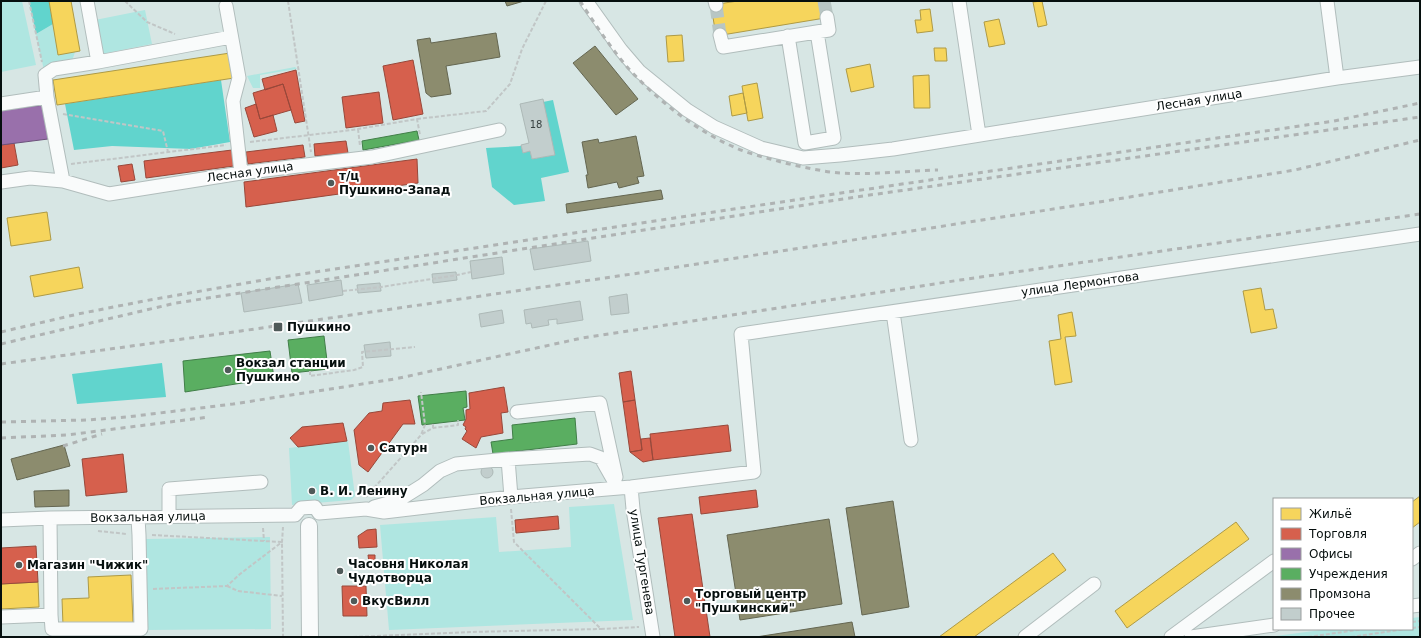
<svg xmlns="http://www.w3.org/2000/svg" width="1421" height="638" viewBox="0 0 1421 638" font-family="'DejaVu Sans',sans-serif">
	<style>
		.green { fill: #afe6e1 }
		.forest { fill: #61d4cd }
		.homes { fill: #f6d55c; stroke: #ae9a45 }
		.shops { fill: #d6604d; stroke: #98483a }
		.offices { fill: #9970ab; stroke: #6d537c }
		.public { fill: #5aae61; stroke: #417e48 }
		.industry { fill: #8c8c6e; stroke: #646651 }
		.building { fill: #c2cecd; stroke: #adb9b7 }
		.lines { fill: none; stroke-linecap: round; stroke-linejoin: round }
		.minor-tunnel { stroke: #b8c6c4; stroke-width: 13; stroke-dasharray: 13 6; stroke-linecap: butt }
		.minor-casing { stroke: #b1bdbc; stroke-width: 15 }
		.major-casing { stroke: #b1bdbc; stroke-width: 18 }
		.path { stroke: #c1c6c6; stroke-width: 2; stroke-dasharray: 4 2; stroke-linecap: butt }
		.minor { stroke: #f9fbfb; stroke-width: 13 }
		.major { stroke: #f9fbfb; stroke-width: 16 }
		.rail { stroke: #afb3b3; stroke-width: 3; stroke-dasharray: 5 5; stroke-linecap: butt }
		.poi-dot { fill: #4f5a59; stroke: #fff; stroke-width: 1.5 }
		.labels { text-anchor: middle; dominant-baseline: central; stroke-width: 4; stroke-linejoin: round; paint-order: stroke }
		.number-label { font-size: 10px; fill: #374140 }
		.street-label { font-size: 12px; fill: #060f0e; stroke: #fff }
		.poi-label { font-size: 12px; font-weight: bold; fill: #060f0e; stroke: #fff; text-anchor: start }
	</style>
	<rect width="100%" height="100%" fill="#d7e6e4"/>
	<path class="green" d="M1,1H22L36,65L1,72Z
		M145,10L152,44L102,54L95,20Z
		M53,24L58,55L75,52L70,67L45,75L36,34Z
		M295,67L297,69L260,75V88H253L247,76Z
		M348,441L355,496L351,500L292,505L289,448Z
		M614,504L633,620L389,630L380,525L496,517L499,552L571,547L569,507Z
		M270,537L271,629L147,630L146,539Z
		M1420,617V637H1269L1329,629H1412V618Z"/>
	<path class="forest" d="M29,1H49L53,24L36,34Z
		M221,80L230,142L191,149L112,146L74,150L65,104Z
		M553,100L569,172L541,178L545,201L514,205L492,187L486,148L521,146L523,152L530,151L532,159L554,155L543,102Z
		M162,363L166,397L77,404L72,374Z"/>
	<path class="homes" d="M49,1H71L80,51L58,55Z
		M738,1H828L831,17L716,36L711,5Z
		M1042,1L1047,25L1038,27L1033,2Z
		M930,9L933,31L917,33L915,20H921L920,10Z
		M999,19L1005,44L989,47L984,22Z
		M682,35L684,61L668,62L666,36Z
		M934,48H946L947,61H935Z
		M230,53L234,78L57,105L53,80Z
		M870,64L874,87L851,92L846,69Z
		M929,75L930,108H914L913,76Z
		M757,83L763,118L748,121L742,86Z
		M743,93L747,113L732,116L729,96Z
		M47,212L51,240L11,246L7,218Z
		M79,267L83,288L34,297L30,276Z
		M1261,288L1265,310L1273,309L1277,328L1251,333L1243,291Z
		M1072,312L1076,336L1065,337L1072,382L1055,385L1049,341L1061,339L1058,315Z
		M1420,496V522L1412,528V502Z
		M1236,522L1249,539L1127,628L1115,611Z
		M1053,553L1066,570L974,637H939Z
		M131,575L133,623L63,625L62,599L89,598L88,577Z
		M38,582L39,607L1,609V584Z"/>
	<path class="shops" d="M413,60L423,114L393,120L383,66Z
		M296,70L305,121L295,123L283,84L265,90L262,79Z
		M283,84L291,110L260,119L253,93Z
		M379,92L383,123L346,128L342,97Z
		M256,104L260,119L273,115L277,131L254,137L245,108Z
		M346,141L348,153L315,156L314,144Z
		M14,143L18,165L1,168V145Z
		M303,145L305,157L248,164L246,152Z
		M232,150L234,166L146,178L144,161Z
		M417,159L418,183L246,207L244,182Z
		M132,164L135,180L121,182L118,166Z
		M631,371L635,400L623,402L619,373Z
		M504,387L508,412L501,413L503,433L481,437L476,448L462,439L467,431L465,429L466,427L463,425L466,419V410L470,409L469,393Z
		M410,400L415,424H403L368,472L359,465L354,430L369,413L382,411L383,403Z
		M635,400L642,450L630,452L623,402Z
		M343,423L347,441L298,447L290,438L302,427Z
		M728,425L731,451L653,460L650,434Z
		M650,438L653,460L643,462L630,452L642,450L641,439Z
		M123,454L127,492L86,496L82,459Z
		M756,490L758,507L701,514L699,497Z
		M692,514L710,637H675L658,518Z
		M558,516L559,529L516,533L515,520Z
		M376,529L377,547L359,548L358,536L367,530Z
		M36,546L38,582L1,584V548Z
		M368,555H375V563H369Z
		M342,586H366L367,616H343Z"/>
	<path class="offices" d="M44,105L48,139L1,145V110Z"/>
	<path class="public" d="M417,131L419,140L363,150L362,141Z
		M324,336L328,369L292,373L288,340Z
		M270,351L274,378L185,392L183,361Z
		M466,391L467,407L463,408L465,420L422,425L418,396Z
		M575,418L577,444L493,454L491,442L513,439L512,425Z"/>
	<path class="industry" d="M505,1H524L507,6Z
		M496,33L500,57L446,66L451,94L431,97L426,93L417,40L430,38L431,43Z
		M595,46L638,99L616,115L573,63Z
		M636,136L644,176L637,177L639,183L619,188L617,182L588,188L586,175H588L582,142L598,139L599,143Z
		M661,190L663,199L567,213L566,204Z
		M64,445L70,466L17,480L11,459Z
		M69,490V506L35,507L34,491Z
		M893,501L909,607L862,615L846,508Z
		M829,519L842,604L740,620L727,535Z
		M852,622L855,637H756Z"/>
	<path class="building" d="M543,99L555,155L532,159L530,151L523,153L521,145L529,143L520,104Z
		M588,241L591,261L534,270L530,249Z
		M502,257L504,274L472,279L470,261Z
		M456,272L457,280L433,283L432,274Z
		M341,280L343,295L309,301L307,285Z
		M380,283L381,291L358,293L357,285Z
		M298,284L302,303L244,312L241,293Z
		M627,294L629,313L611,315L609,297Z
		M580,301L583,320L557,324V319L548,320L549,325L532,328L531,323L526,324L524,310Z
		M502,310L504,323L481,327L479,314Z
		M390,342L391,356L366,358L364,345Z
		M481 472a6 6 0 1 1 12 0a6 6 0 1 1-12 0Z"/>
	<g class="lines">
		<path class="minor-tunnel" d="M824,1L827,17
			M716,5L720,35"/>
		<g class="minor-casing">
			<path id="minor" d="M87,1L98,62
				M586,1L621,50L639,71L687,110L714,127L761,148L803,158L840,155L893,149L1337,78L1420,67
				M715,1L716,5
				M959,1L979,135
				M1327,1L1337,78
				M226,6L239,78L233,101L241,173
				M720,35L723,47L829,30L827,17
				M788,36L805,143L834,138L817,32
				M1,104L47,97
				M63,181L47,97L45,75L54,69L98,62L231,37
				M1,182L30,178L63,181L109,194L241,173L372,157L499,130
				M893,312L911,440
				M517,412L600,403L616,477
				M508,459L511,497
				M631,487L633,509L653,637
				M374,507L399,500L423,485L440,471L456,464L508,459L590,454L601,458L618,488
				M319,513L366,509L384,512L511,497L631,487L754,472L741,334L1420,234
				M169,517V489L261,482
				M50,518L51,615
				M1,520L50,518L295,515L301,508L315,507L319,513
				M1412,559L1420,553
				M1412,606L1420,605
				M1,617L51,615L52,629H141L139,535L138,518
				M1025,637L1094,584
				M1171,637L1274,561
				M1191,637L1274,625"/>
		</g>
		<g class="major-casing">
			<path id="major" d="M309,526L310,637"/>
		</g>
		<path class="path" d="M29,1L42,62
			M125,1L147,22L175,34
			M288,1L311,152
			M63,114L163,131L168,152
			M417,119L486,111L510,84L522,49L546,1
			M358,129L360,146
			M250,142L352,130L417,119L420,135
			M71,164L226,145
			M343,291L381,287L457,275L471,272
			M310,371V376L354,370L363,367L362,352L415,347
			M433,428V424
			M422,434L433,428L458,425V420
			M366,497L421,435L425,425L421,392
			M511,509L514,542L601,629L639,627
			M263,528L264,541
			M98,531L127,534
			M152,535L282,542L283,637
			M227,586L238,591L282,596
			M153,589L227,586L240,574L282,542L283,527
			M1412,622L1420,621
			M1412,628L1420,627
			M353,637L470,632L601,629
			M1308,637L1364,629
			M1351,637L1406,629"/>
		<use href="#minor" class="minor"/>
		<use href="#major" class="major"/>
		<path class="rail" d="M580,1C595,24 610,47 628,68C660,103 701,135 746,152C762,157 777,161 793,165C809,168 825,172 841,173C873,175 906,171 938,170
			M1,332L78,314L144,301L275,278L841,193L1334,121L1420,103
			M1,344L176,303L856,197L1420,117
			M1,364L241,331L639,273L1099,202L1295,170L1420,140
			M1,422L87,420L127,417L233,404L395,379L582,338L960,280L1420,214
			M1,438L67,435L209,417
			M63,446L102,434"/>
	</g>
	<g class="poi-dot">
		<circle cx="331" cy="183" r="4"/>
		<rect x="273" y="322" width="10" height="10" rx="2"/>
		<circle cx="228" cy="370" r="4"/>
		<circle cx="371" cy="448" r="4"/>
		<circle cx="312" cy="491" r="4"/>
		<circle cx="19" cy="565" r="4"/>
		<circle cx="340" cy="571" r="4"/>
		<circle cx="354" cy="601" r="4"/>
		<circle cx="687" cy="601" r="4"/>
	</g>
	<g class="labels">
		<g class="number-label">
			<text x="536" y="124">18</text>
		</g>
		<g class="street-label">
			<text transform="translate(1199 100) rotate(-9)">Лесная улица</text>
			<text transform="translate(250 172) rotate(-8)">Лесная улица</text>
			<text transform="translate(1080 284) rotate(-8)">улица Лермонтова</text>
			<text transform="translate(537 496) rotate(-5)">Вокзальная улица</text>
			<text transform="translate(148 517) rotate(-1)">Вокзальная улица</text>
			<text transform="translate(642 562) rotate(81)">улица Тургенева</text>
		</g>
		<g class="poi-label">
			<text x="339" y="176">т/ц<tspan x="339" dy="14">Пушкино-Запад</tspan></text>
			<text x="287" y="327">Пушкино</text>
			<text x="236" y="363">Вокзал станции<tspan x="236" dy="14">Пушкино</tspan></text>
			<text x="379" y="448">Сатурн</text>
			<text x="320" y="491">В. И. Ленину</text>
			<text x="348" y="564">Часовня Николая<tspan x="348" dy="14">Чудотворца</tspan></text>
			<text x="27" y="565">Магазин "Чижик"</text>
			<text x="695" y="594">Торговый центр<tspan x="695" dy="14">"Пушкинский"</tspan></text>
			<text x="362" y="601">ВкусВилл</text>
		</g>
	</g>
	<rect width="1421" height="638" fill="none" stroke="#060f0e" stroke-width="4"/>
	<rect x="1273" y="498" width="140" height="132" fill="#ffffff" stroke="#9b9f9f"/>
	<rect x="1281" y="508" width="20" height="12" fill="#f6d55c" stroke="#9b9f9f"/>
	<text x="1309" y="518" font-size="12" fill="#060f0e">Жильё</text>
	<rect x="1281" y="528" width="20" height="12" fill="#d6604d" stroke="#9b9f9f"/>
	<text x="1309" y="538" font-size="12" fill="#060f0e">Торговля</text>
	<rect x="1281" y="548" width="20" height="12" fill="#9970ab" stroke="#9b9f9f"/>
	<text x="1309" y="558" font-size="12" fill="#060f0e">Офисы</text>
	<rect x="1281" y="568" width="20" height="12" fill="#5aae61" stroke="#9b9f9f"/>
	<text x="1309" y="578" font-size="12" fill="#060f0e">Учреждения</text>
	<rect x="1281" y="588" width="20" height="12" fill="#8c8c6e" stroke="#9b9f9f"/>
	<text x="1309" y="598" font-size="12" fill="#060f0e">Промзона</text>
	<rect x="1281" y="608" width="20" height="12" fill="#c2cecd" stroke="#9b9f9f"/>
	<text x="1309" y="618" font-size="12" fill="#060f0e">Прочее</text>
</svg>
